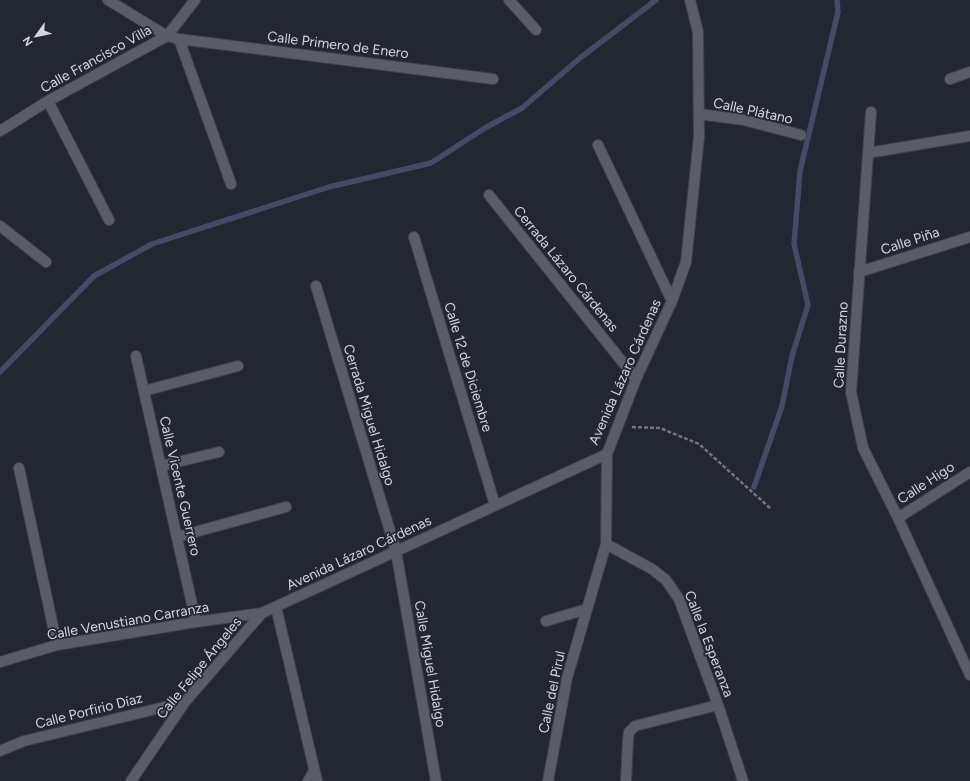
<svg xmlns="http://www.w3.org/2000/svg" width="970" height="781" viewBox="0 0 970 781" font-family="Figtree,sans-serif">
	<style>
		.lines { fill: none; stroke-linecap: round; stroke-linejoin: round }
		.stream { stroke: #454b67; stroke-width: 5.5 }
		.minor-casing { stroke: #41434b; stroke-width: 12 }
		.path { stroke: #72757e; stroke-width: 2.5; stroke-dasharray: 4 2; stroke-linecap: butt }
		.minor { stroke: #585d68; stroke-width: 10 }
		.labels { text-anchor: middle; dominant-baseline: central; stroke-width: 3.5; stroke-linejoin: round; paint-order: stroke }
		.street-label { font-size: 14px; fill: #d4d6dd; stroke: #232731 }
	</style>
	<rect width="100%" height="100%" fill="#232731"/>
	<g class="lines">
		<path class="stream" d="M0,372L94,276L152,244L329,187L431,163L485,128L522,108L580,58L656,0
			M754,487L782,406L792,356L808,305L794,244L800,171L838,12L837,0"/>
		<g class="minor-casing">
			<path id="minor" d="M108,0L167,36L179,39L493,79
				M509,0L536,30
				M179,39L231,184
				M950,79L970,72
				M48,101L109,220
				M871,112L851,392L863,448L898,518L970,675
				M699,114L744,120L801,135
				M0,131L48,101L167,36L195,0
				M598,145L672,301
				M868,153L970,136
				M489,195L636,379
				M0,226L46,262
				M414,237L495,505
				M859,272L970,237
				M316,286L396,551L436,781
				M136,356L196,622
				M144,391L238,366
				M607,454L606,544L652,569L666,580L679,599L718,705L743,781
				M161,466L219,452
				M19,468L57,645
				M898,518L970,472
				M177,537L286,507
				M276,607L317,781
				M546,621L587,609
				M0,662L57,645L196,622L262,613L607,454L636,379L672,301L686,262L699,137L698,32L690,0
				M0,751L24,741L185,702
				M131,781L185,702L262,613
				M308,781L314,771
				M548,781L567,678L606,544
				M626,781L628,740L629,732L635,726L718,705"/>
		</g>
		<path class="path" d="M632,427L660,428L699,444L771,509"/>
		<use href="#minor" class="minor"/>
	</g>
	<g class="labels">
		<g class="street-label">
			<text transform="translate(338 45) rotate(7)">Calle Primero de Enero</text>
			<text transform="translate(96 59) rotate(-29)">Calle Francisco Villa</text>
			<text transform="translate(753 111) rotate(12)">Calle Plátano</text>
			<text transform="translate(910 241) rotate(-18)">Calle Piña</text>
			<text transform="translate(566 269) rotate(51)">Cerrada Lázaro Cárdenas</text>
			<text transform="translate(841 345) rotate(-87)">Calle Durazno</text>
			<text transform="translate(468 367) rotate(73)">Calle 12 de Diciembre</text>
			<text transform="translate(625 372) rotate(-66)">Avenida Lázaro Cárdenas</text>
			<text transform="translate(369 415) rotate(73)">Cerrada Miguel Hidalgo</text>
			<text transform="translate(926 483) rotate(-33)">Calle Higo</text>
			<text transform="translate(180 486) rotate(77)">Calle Vicente Guerrero</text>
			<text transform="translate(359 553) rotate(-25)">Avenida Lázaro Cárdenas</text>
			<text transform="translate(128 621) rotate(-10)">Calle Venustiano Carranza</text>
			<text transform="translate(709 644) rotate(69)">Calle la Esperanza</text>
			<text transform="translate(430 664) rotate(80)">Calle Miguel Hidalgo</text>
			<text transform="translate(199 668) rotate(-51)">Calle Felipe Ángeles</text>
			<text transform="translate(552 692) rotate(-78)">Calle del Pirul</text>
			<text transform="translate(89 711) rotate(-14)">Calle Porfirio Díaz</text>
		</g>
	</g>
	<g transform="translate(36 36) rotate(237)" stroke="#232731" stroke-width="3" paint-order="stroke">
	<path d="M0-3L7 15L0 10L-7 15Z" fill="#d4d6dd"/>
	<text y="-6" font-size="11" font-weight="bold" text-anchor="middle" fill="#d4d6dd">N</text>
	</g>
</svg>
